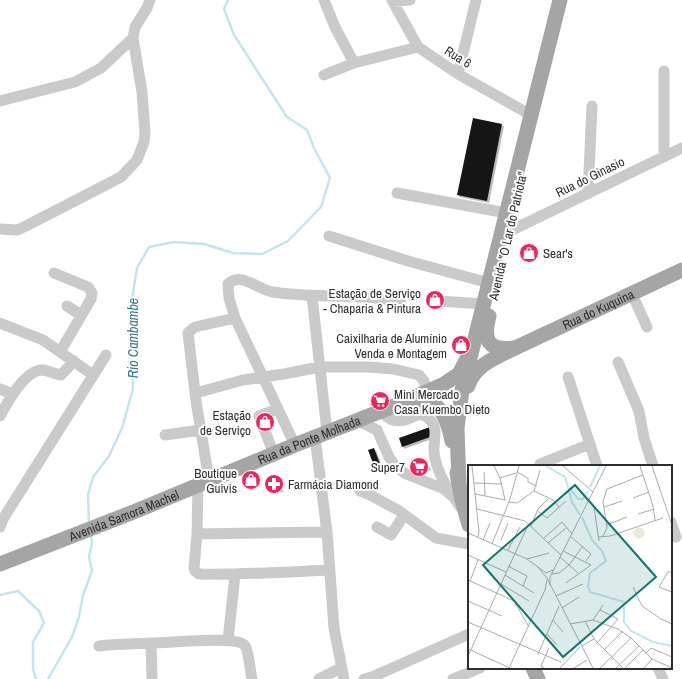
<svg xmlns="http://www.w3.org/2000/svg" width="682" height="679" viewBox="0 0 682 679" font-family="'Archivo Narrow',sans-serif">
	<style>
		.lines { fill: none; stroke-linecap: round; stroke-linejoin: round }
		.stream { stroke: #c4e5ed; stroke-width: 2.5 }
		.building { fill: #141414; filter: url(#shadow) }
		.minor { stroke: #cacaca; stroke-width: 11 }
		.major { stroke: #a5a5a5; stroke-width: 15 }
		.labels { text-anchor: middle; dominant-baseline: central; stroke-width: 4; stroke-linejoin: round; paint-order: stroke }
		.street-label { font-size: 13px; fill: #2d2d2d; stroke: #fff }
		.poi-label { font-size: 13px; fill: #2d2d2d; stroke: #fff; text-anchor: end }
		.water-label { font-size: 14px; font-style: italic; fill: #357c8c; stroke: #fff }
		.inset-river { fill: none; stroke: #c4e5ed; stroke-width: 2 }
		.inset-road { fill: none; stroke: #ababab; stroke-width: 1 }
		.view { fill: #0f766e; fill-opacity: 0.15; stroke: #0f766e; stroke-width: 2 }
		.inset-edge { fill: none; stroke: #2d2d2d; stroke-width: 2 }
	</style>
	<defs>
		<filter id="shadow"><feDropShadow dx="2" dy="2" stdDeviation="0" flood-color="#0004"/></filter>
	</defs>
	<rect width="100%" height="100%" fill="#fff"/>
	<g class="lines">
		<path class="stream" d="M89,523L88,495L93,477L109,456L122,428L133,389L131,306L137,268L149,247L174,242L204,244L233,253L262,254L288,241L321,207L330,178L314,148L307,130L287,117L234,35L224,9L228,0
			M0,595L18,591L39,611L44,623L33,642V669L36,679
			M48,679L72,637L79,617L83,595L92,571L89,557L92,543L91,534"/>
	</g>
	<path class="building" d="M473,118L502,124L487,201L457,195Z
		M430,427L433,436L402,447L399,438Z
		M374,448L380,464L374,466L368,450Z
		M425,460L429,468L412,474L409,466Z
		M279,476L281,490L269,491L267,478Z"/>
	<g class="lines">
		<path class="minor" d="M324,0L335,27L354,63
			M392,0L418,47L458,74L531,115
			M393,1L410,0
			M133,38L135,27L147,8L150,0
			M664,71V157
			M458,74L476,0
			M324,75L354,63L418,47
			M0,101L75,82L101,68L133,38L142,92L145,133L144,142L137,160L121,177L26,226L17,230L0,229
			M397,193L507,213
			M588,194L592,106
			M510,231L682,148
			M329,236L408,261L489,283
			M54,273L88,287L92,293L91,299L60,352
			M632,294L647,327
			M312,296L327,432
			M439,301L484,304
			M67,306L81,315
			M0,323L43,340L93,375
			M618,362L639,411L644,438L653,466
			M568,377L597,466
			M0,389L13,394
			M196,393L243,380L284,374L319,367H369L393,369L419,375L424,381L427,391
			M383,410C386,420 395,422 405,420C415,417 420,410 430,420C439,428 433,441 434,452C436,473 450,493 462,509
			M0,416C7,403 25,369 43,370C49,371 55,374 61,375L74,361
			M356,420L377,430L389,457L395,466L406,474L444,489L451,495
			M165,435L201,430
			M315,437L327,532L334,628L344,679
			M295,445L235,318L229,298L228,284C241,271 258,290 273,292C303,297 332,295 362,297C375,297 388,300 401,301
			M274,454L259,416L278,409
			M539,466L540,464L590,444
			M208,474L196,401L188,333L190,331L195,327L235,318
			M198,485L197,534L194,568L195,571L199,574C242,575 286,572 329,570
			M360,491L370,495L398,510L436,538L469,544
			M671,522L676,537
			M0,527L3,519L106,355
			M377,527L391,535L404,515
			M197,534L327,532
			M228,640L235,575
			M151,643L152,679
			M99,646C116,644 133,644 151,643C169,643 231,636 243,644C249,647 250,672 252,679
			M658,668L663,679
			M319,679L341,668
			M364,679L372,677L469,634
			M453,679L480,668"/>
		<g class="major">
			<path d="M489,316C483,340 487,351 515,348"/>
			<path id="s1" d="M468,386C474,365 497,357 515,348L682,270"/>
			<path d="M409,403C439,395 447,416 452,441"/>
			<path d="M457,473L461,496L469,525"/>
			<path d="M459,482L457,428L462,390L560,0"/>
			<path id="s2" d="M0,564L136,511L295,445L394,406L444,384L459,374L471,351"/>
			<path d="M533,668L538,679"/>
		</g>
	</g>
	<defs>
		<g id="shop-disc" transform="scale(1)"><circle r="9.5" fill="#ee255c" stroke="#fff"/><path d="M-5-2.5h2.3a2.7 3.5 0 0 1 5.4 0H5L5.5 6h-11ZM-1.5-2.5h3a1.5 2.3 0 0 0-3 0Z" fill="#fff"/></g>
		<g id="supermarket-disc" transform="scale(1)"><circle r="9.5" fill="#ee255c" stroke="#fff"/><path d="M-6-5.5h2.5l.6 2H6L4.5 2H-2.5L-4.4-4H-6ZM-1.5 3.2a1.3 1.3 0 1 0 .1 0ZM3 3.2a1.3 1.3 0 1 0 .1 0Z" fill="#fff"/></g>
		<g id="pharmacy-disc" transform="scale(1)"><circle r="9.5" fill="#ee255c" stroke="#fff"/><path d="M-2-6h4v4h4v4h-4v4h-4v-4h-4v-4h4Z" fill="#fff"/></g>
	</defs>
	<g fill-rule="evenodd">
		<use href="#shop-disc" x="529" y="253"/>
		<use href="#shop-disc" x="435" y="300"/>
		<use href="#shop-disc" x="461" y="345"/>
		<use href="#supermarket-disc" x="380" y="401"/>
		<use href="#shop-disc" x="265" y="422"/>
		<use href="#supermarket-disc" x="419" y="467"/>
		<use href="#shop-disc" x="251" y="480"/>
		<use href="#pharmacy-disc" x="274" y="484"/>
	</g>
	<g class="labels">
		<g class="street-label">
			<text transform="translate(458 57) rotate(32)">Rua 6</text>
			<text transform="translate(590 177) rotate(-26)">Rua do Ginasio</text>
			<text transform="translate(508 236) rotate(-77)">Avenida "O Lar do Patriota"</text>
			<text stroke="none"><textPath href="#s1" startOffset="154">Rua do Kuquina</textPath></text>
			<text stroke="none"><textPath href="#s2" startOffset="333">Rua da Ponte Molhada</textPath></text>
			<text stroke="none"><textPath href="#s2" startOffset="133">Avenida Samora Machel</textPath></text>
		</g>
		<g class="poi-label">
			<text x="543" y="253" text-anchor="start">Sear's</text>
			<text x="421" y="293">Estação de Serviço<tspan x="421" dy="15">- Chaparia &amp; Pintura</tspan></text>
			<text x="447" y="338">Caixilharia de Alumínio<tspan x="447" dy="15">Venda e Montagem</tspan></text>
			<text x="394" y="394" text-anchor="start">Mini Mercado<tspan x="394" dy="15">Casa Kuembo Dieto</tspan></text>
			<text x="251" y="415">Estação<tspan x="251" dy="15">de Serviço</tspan></text>
			<text x="405" y="467">Super7</text>
			<text x="237" y="473">Boutique<tspan x="237" dy="15">Guivis</tspan></text>
			<text x="288" y="484" text-anchor="start">Farmácia Diamond</text>
		</g>
		<g class="water-label">
			<text transform="translate(133 338) rotate(-90)">Rio Cambambe</text>
		</g>
	</g>
	<g transform="translate(468 465)">
		<rect width="204" height="204" fill="#fff"/>
		<path d="M165.5 68a5.5 5.5 0 1 1 11 0a5.5 5.5 0 1 1-11 0Z" fill="#e7ecd9"/>
		<path class="inset-river" d="M78,1L97,12L104,37L112,50M101,22L110,34H115L120,26M122,22L132,1M114,52L124,75L134,86L138,96L122,108L120,122L122,127L156,137V157L163,166L185,177L204,181"/>
		<path class="inset-road" d="M4,1L11,66L10,72M26,1L32,13L37,35M95,1L125,27M172,1L185,41L187,55M184,1L204,60M16,7L17,31M49,7L60,13V17L69,21M32,13L48,8M6,18L34,19M66,26L85,35L91,42M7,29L38,35M165,33L181,27M121,36L126,42L131,76M41,37L49,38L66,26L72,5M136,42L154,36M9,44L57,56L93,90M69,46L79,53L98,36M170,49L186,44M139,60L159,52M63,61L70,44L80,34M0,68L59,94L78,108L85,105M135,71L139,63L135,37L139,24L175,10M103,72L123,89L118,96M131,72L142,71L195,53M76,73L94,57L104,69M15,75L22,58M33,75L40,58M80,78L98,63M24,79L42,34L51,1M40,85L52,62M95,86L123,100L98,118M0,90L38,107M92,92L110,108M59,94L81,88M40,101L59,111L55,121M69,101L79,113L125,203M204,107H200L191,122L204,127M84,109L91,108L101,100L115,81M37,110L66,128M0,115L46,136L61,162M2,116L10,95M33,119L61,136M82,120V112L138,1M165,122L174,141L193,154L204,159M88,131L115,119M0,136L34,151M94,143L111,132M85,155L95,167M125,155L135,140M117,156L126,174L155,203M0,157L93,197M102,159L125,155L150,164L163,173L184,194L204,203M123,168L134,158M79,169L89,180M129,178L150,154L132,145M114,181L126,174M0,184L42,203M136,185L155,166M178,188L183,183L204,192M70,189L91,141M0,191L60,60M41,203L77,125L79,115M76,203L73,201L81,183M92,203L112,182M106,203L119,195M132,203L163,173M148,203L171,181M157,203L175,185M176,203L184,194"/>
		<path class="view" d="M107,20L188,112L95,192L15,100Z"/>
		<rect width="204" height="204" class="inset-edge"/>
	</g>
</svg>
